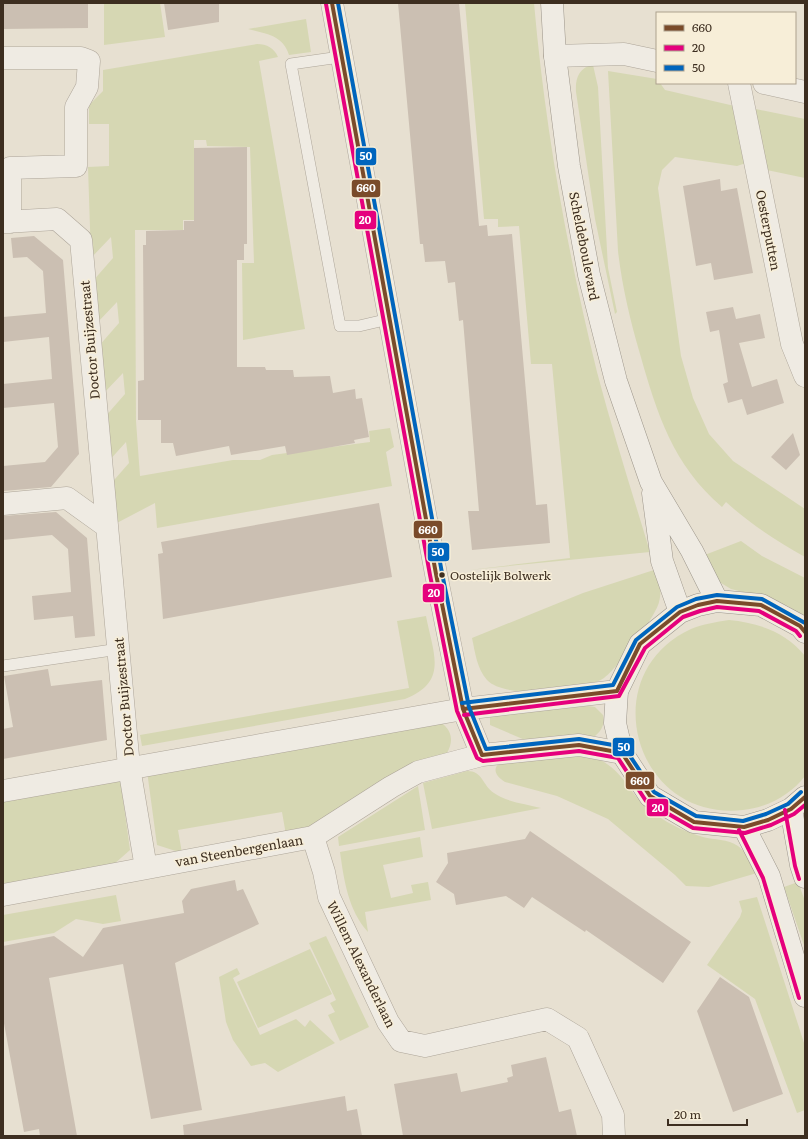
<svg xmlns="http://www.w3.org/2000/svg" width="808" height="1139" viewBox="0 0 808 1139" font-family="Literata,serif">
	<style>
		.green { fill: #d6d7b3 }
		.building { fill: #cbbfb2 }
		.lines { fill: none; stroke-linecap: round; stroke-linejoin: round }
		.service-casing { stroke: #ada599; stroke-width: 12 }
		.minor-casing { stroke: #ada599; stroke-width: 23 }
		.secondary-casing { stroke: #9c958a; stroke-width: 23 }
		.service { stroke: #efebe3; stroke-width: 11 }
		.minor { stroke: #efebe3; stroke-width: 22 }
		.secondary { stroke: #efebe3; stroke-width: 22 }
		.bus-1-casing { stroke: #f7eed8; stroke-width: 7 }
		.bus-2-casing { stroke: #f7eed8; stroke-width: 7 }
		.bus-3-casing { stroke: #f7eed8; stroke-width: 7 }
		.bus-1 { stroke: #7a4b2a; stroke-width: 4 }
		.bus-2 { stroke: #e5007d; stroke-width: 4 }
		.bus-3 { stroke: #0065bd; stroke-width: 4 }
		.bus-dot { fill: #3d2e20; stroke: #f7eed8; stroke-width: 1.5 }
		.labels { text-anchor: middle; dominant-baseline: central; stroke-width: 3; stroke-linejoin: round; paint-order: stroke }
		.bus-label { font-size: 12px; fill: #3d2e20; stroke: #f7eed8; text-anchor: start }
		.street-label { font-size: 13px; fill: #3d2e20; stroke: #f7eed8 }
		.line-badge { stroke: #f7eed8; stroke-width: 1.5 }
		.badge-label { font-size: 11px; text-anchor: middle; font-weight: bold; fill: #fff }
	</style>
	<rect width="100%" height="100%" fill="#e7e0d1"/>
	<path class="green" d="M104,3H160L165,37L104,45Z
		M465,3H534C545,128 567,250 597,372C613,433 632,492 650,552L469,570L570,558L552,364H531L519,226L498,227V219H484Z
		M306,19L311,52L289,55C283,35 266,34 248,29Z
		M257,44C267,44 274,48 278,57L259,61L305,329L243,340L242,263H254L250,147L207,146L206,140H194V220H183V230H135L136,421L140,476L233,460H260L272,455L370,442L369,431L390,428L394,447L386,452L392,486L157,528L155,503L113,525L108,487L129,463L126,442L107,463L104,418L125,394L123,373L103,394L98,347L119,323L117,302L97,323L92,282L113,258L111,237L91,258L88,167L109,166V124H89V105L103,91V70Z
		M593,65L598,87L608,268L617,312L615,314L595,219L576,92C575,79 579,67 593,65Z
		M608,71L657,79V83H660L665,90L739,107L746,163L737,166L675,157L662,170L658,188L681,356L693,398L709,434L733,461L805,509V557C777,541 750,524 726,502L722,507C673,465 657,414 640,354C630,320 622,286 618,251Z
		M751,108L805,119V178L762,169Z
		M741,541L762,556L805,578V618L788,606L767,598L731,589L716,580L702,556Z
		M657,569C660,580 662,591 659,602C656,616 617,669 604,678C583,692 506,700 487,680C477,669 475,652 472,638L583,593Z
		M426,616C433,653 449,682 405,699L142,746L140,735L409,688L397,621Z
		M729,620C759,623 786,632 805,656V776C791,795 766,808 743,810C634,822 593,674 691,629C703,624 716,622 729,620Z
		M588,706L595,707L603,715C605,724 602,730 595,736L525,740L490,725V714Z
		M436,720C451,727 455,739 447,753L318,826L286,835L282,812L178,830L182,853L157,845L147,771Z
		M587,755C625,765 627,796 656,815C671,825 686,832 703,837C714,840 728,839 738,846C747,853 752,863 757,873L709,887L686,886L675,875L608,819L557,796L505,782C497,777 491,770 500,762Z
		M467,771C483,771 482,785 494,793C506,802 526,804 541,808L432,829L423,783Z
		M120,777L130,850L113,865L3,885V798Z
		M418,786L425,830L339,846L338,837Z
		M420,837L423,857L383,865L391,898L413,893L411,885L428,882L431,900L365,912L368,932C348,910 344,880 340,852Z
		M798,882L805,901V948L784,887Z
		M116,895L121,921L103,924L76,919L54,933L3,942V915Z
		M757,897L805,1046V1110L797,1113L755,999L707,965L740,917L742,911L739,901Z
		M326,936L369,1027L340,1041L328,1015L335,1012L330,1003L336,1000L309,943Z
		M310,949L332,994L258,1028L237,982Z
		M237,968L240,974L233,978L260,1035L296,1019L305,1027L310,1020L335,1043L278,1072L265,1063L251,1066L233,1040L226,1022L219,977Z"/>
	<path class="building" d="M3,3H88V28L3,29Z
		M164,3H219V22L168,30Z
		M398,3H459L479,226L487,225L488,236L512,234L536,505L547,504L550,543L472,550L468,511H479L463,320L459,321L455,282L448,283L445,261L425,262L423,244H420Z
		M247,147V244H244V260H237V367H265L266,370H293L294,377L330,376L333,393L355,389L356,399L362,398L369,437L354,440L355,443L287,455L285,446L231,455L229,446L176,456L173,443H161V420H138V381L144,380L143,245H146V231L184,230V221H194V148Z
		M720,179L721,191L737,188L753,273L714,280L711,263L696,266L683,186Z
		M34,236L63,260L79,454L51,487L3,491V466L45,462L58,447L54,403L3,408V384L52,379L49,337L3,342V317L46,313L43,271L27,257L13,258L11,238Z
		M733,307L736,319L760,314L765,338L739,343L752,387L777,379L784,403L747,415L742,399L728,403L723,384L728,382L719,330L710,332L706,312Z
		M793,433L800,455L786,470L771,457Z
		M379,503L392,577L163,619L158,554L163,553L161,542Z
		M56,512L87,538L95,636L75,638L73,616L34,620L32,596L71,592L68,549L52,535L3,540V516Z
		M48,669L51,686L102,680L107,740L3,759V729L13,727L4,676Z
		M530,831L691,942L663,983L586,930L585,932L532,897L524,908L506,896L456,905L454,894L436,882L448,863L447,853L525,839Z
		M235,880L237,891L243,889L259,924L175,963L202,1110L151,1119L123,964L49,978L77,1136H40L39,1129L24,1132L3,1018V946L54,936L83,957L103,928L184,913L182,901L191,889Z
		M720,977L749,997L783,1094L733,1112L697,1011Z
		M546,1057L559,1112L571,1109L577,1136H403L394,1084L457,1073L461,1092L508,1082L507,1078L513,1076L511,1065Z
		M345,1096L347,1111L357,1109L362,1136H184L183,1125Z"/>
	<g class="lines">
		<g class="service-casing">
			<path id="service" d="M340,57L291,64L340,326H359L389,319
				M3,666L119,649"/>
		</g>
		<g class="minor-casing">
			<path id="minor" d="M332,3L436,574L463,709L482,755
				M555,56L624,54L657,61
				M3,58H81L89,61L87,87L76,107V166L10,168V222
				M739,83L792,344L805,376
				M764,83L805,92
				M3,222L57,219L81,240L129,767L146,868
				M3,504L67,498L106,526
				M3,791L463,709L617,691
				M313,837L324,872L329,897L388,1022L401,1041L425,1046L547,1019L578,1038L613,1115L614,1136
				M3,895L313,837L391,787L418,772L482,755L579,745L622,753"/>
		</g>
		<g class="secondary-casing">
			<path id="secondary" d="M552,3L555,56L569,166L589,275L616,381L651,482L692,551L717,601
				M653,493L662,561L680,612
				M805,632L800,626L761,605L717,601L698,605L680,612L640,644L617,691L615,723L622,753L650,796L694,822L744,827L768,820L791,809L805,797
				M791,809L801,865L805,877
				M744,827L769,876L805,996"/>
		</g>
		<use href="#service" class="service"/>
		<use href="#minor" class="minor"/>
		<use href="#secondary" class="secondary"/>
		<g class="bus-1-casing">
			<path id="bus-1" d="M332,3L436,574L463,709L482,755L579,745L622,753L650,796L694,822L744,827L768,820L791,809L805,797
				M617,691L640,644L680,612L698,605L717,601L761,605L800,626L805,632
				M463,709L617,691"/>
		</g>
		<g class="bus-2-casing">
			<path id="bus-2" d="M326,4L430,575L457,711L477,758L483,761L579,751L618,758L646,801L693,828L745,833L771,825L794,814L805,805
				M464,715L619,696L645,648L683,617L700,611L717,607L759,611L796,631L800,636
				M785,810L795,866L799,879
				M739,830L763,878L799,998"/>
		</g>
		<g class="bus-3-casing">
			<path id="bus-3" d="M338,3L442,573L469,707L486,749L579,739L624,747L654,792L696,816L743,821L766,814L788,804L801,792
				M462,703L613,685L636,640L677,607L696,599L717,595L762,599L805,623"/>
		</g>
		<use href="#bus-1" class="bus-1"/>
		<use href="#bus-2" class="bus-2"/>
		<use href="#bus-3" class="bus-3"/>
	</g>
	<circle class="bus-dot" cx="442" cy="575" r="3.5"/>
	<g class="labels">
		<g class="bus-label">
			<text x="450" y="575">Oostelijk Bolwerk</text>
		</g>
		<g class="street-label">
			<text transform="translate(769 230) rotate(79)">Oesterputten</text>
			<text transform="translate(585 246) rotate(79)">Scheldeboulevard</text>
			<text transform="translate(89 340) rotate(-95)">Doctor Buijzestraat</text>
			<text transform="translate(123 697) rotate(-95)">Doctor Buijzestraat</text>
			<text transform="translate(239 850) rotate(-10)">van Steenbergenlaan</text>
			<text transform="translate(362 964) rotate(64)">Willem Alexanderlaan</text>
		</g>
	</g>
	<g class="line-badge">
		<rect x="355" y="147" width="22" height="19" rx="4" fill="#0065bd"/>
		<rect x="351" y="179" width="30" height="19" rx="4" fill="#7a4b2a"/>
		<rect x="354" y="210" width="23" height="20" rx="4" fill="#e5007d"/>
		<rect x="413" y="520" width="30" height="19" rx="4" fill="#7a4b2a"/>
		<rect x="427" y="542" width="23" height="20" rx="4" fill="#0065bd"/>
		<rect x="422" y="583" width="23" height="20" rx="4" fill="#e5007d"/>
		<rect x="612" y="737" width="23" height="20" rx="4" fill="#0065bd"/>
		<rect x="625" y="771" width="30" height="19" rx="4" fill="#7a4b2a"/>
		<rect x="646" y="798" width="23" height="19" rx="4" fill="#e5007d"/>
	</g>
	<g class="badge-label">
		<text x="366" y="160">50</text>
		<text x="366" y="192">660</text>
		<text x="365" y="224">20</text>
		<text x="428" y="534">660</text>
		<text x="438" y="556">50</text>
		<text x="434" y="597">20</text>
		<text x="624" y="751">50</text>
		<text x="640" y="785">660</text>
		<text x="658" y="812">20</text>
	</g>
	<rect width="808" height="1139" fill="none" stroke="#3d2e20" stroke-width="8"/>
	<rect x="656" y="12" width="140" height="72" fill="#f7eed8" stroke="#ada18e"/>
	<rect x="664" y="25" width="20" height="6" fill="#7a4b2a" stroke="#ada18e"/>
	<text x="692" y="32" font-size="12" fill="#3d2e20">660</text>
	<rect x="664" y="45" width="20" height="6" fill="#e5007d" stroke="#ada18e"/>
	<text x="692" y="52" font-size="12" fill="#3d2e20">20</text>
	<rect x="664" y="65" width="20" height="6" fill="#0065bd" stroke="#ada18e"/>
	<text x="692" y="72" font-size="12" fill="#3d2e20">50</text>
	<path d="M668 1119v6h79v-6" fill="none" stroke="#3d2e20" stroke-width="2"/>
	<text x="674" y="1119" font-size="12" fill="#3d2e20" stroke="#f7eed8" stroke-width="3" paint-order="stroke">20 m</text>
</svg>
